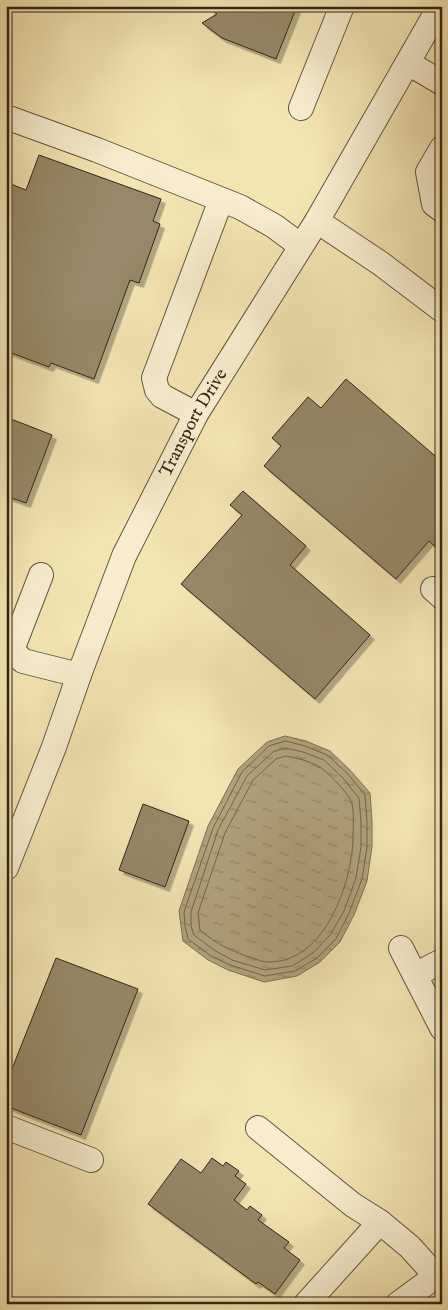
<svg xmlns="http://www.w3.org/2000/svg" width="448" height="1310" viewBox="0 0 448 1310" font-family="'IM FELL English',serif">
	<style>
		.water { fill: url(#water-ripples); stroke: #7e7153 }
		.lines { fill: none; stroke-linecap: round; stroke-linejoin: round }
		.shore { stroke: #726449; stroke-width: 1 }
		.building { fill: #968867; stroke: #322515; filter: url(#shadow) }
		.minor-casing { stroke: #62553c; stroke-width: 26 }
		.minor { stroke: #f7edce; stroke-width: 24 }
		.labels { text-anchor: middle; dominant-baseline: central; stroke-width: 4.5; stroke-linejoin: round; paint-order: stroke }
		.street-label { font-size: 18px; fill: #322515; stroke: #f7edce }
	</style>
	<defs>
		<pattern id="water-ripples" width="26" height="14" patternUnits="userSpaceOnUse" patternTransform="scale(1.25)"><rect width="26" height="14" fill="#b1a37d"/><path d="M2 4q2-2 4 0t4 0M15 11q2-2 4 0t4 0" fill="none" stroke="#918565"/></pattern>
		<filter id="shadow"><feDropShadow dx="4.5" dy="4.5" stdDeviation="0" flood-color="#0004"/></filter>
	</defs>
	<rect width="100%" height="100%" fill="#f3e4b3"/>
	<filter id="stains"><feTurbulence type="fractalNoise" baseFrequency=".004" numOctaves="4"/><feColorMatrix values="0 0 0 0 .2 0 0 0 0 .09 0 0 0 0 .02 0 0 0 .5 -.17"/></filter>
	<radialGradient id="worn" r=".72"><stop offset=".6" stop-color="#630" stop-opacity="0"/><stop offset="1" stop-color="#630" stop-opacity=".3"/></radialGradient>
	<path class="water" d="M285,736L306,741L330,751L350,770L370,793L372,821V847L367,881L354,915L340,942L320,962L297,976L264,982L228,970L208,960L183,941L179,911L208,826L238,769L267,742Z"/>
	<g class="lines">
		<path class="shore" d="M286,741L305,746L327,755L347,773L365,795L367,821V847L362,879L349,913L336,939L317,958L295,971L265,976L230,965L211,956L188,939L185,926L184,912L213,828L242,772L269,746Z
			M286,748L303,752L324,760L342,777L359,798L361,822V847L356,878L344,911L330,935L313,953L292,966L265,970L232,960L214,950L194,935L191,926V912L218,830L247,776L273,752Z
			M286,756C297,758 309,761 318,766C327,771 345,790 350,799C355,806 353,827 353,836C353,876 331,943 290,958C284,961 274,962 268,962C263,962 258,960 253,958C233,952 216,944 200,930L198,913L225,833L253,780L276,759Z"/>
	</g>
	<path class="building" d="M206,6H297L276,59L222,38L202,23L217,14Z
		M39,155L161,199L153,221L160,224L139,283L130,280L94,379L51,363L49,367L6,351V182L26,190Z
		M346,379L442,462V553L429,541L396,579L264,466L281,446L272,438L308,397L321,408Z
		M6,417L52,435L26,503L6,496Z
		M243,491L306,546L290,565L370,635L315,699L181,584L242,515L230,505Z
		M143,804L189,821L165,887L119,870Z
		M56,958L138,989L81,1135L6,1106V1084Z
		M212,1158L223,1166L226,1162L239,1171L235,1176L246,1184L234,1200L247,1210L250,1206L262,1215L258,1220L289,1242L284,1248L300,1260L275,1294L258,1282L256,1284L148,1204L181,1159L201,1173Z"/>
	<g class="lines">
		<g class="minor-casing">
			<g id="minor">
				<path d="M408,63L442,83"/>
				<path d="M301,108L342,6"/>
				<path d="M6,117L97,150L240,207L274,226L301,246"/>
				<path d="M442,148L428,172L434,204L442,210"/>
				<path d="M317,221L380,263L442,310"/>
				<path d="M196,414L162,396L157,390L154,378L221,200"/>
				<path d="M41,575L12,650L23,661L79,675"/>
				<path d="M433,589L442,597"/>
				<path id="s1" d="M6,868L54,747L79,675L124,556L196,414L317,221L440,6"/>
				<path d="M401,948L442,1028"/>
				<path d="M415,975L442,961"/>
				<path d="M6,1127L91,1160"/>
				<path d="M258,1128L353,1205L380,1222L410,1247L436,1276"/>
				<path d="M306,1304L380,1222"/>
				<path d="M398,1304L436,1276L442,1273"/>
			</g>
		</g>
		<use href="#minor" class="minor"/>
	</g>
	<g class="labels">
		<g class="street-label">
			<text stroke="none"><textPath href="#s1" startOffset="484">Transport Drive</textPath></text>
		</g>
	</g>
	<rect width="448" height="1310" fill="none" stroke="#f3e4b3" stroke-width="25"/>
	<rect x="8" y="8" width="433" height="1295" fill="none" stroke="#322515" stroke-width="2.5"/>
	<rect x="12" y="12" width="423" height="1285" fill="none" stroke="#322515"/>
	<rect width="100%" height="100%" filter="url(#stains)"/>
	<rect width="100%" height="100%" fill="url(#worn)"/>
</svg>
